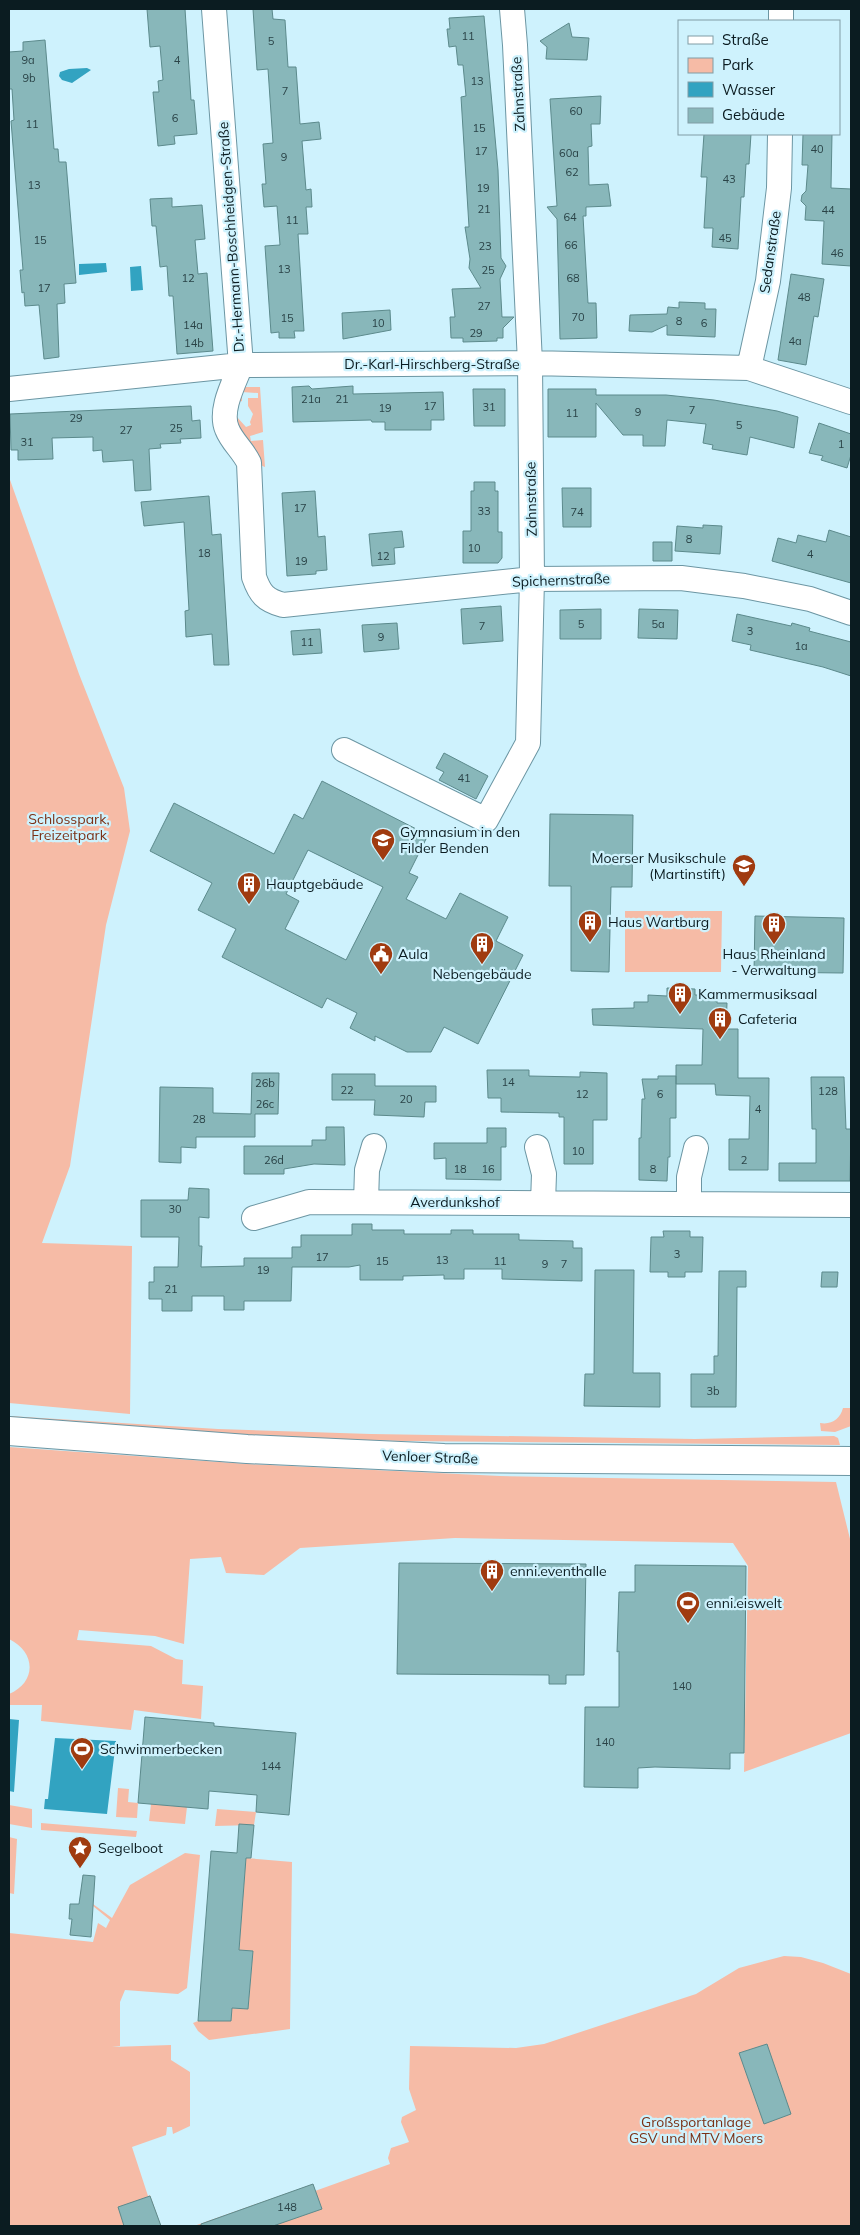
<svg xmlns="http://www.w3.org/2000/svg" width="860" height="2235" viewBox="0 0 860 2235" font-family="Mulish,sans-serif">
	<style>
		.green { fill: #f6bba6; fill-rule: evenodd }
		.water { fill: #32a3c1 }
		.building { fill: #88b7ba; stroke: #5c8a8c; fill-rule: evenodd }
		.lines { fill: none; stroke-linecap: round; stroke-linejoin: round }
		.minor-casing { stroke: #6c96a3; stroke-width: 26 }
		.major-casing { stroke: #6c96a3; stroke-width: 30 }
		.minor { stroke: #fff; stroke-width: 24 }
		.major { stroke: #fff; stroke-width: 28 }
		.labels { text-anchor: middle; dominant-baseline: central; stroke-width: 4.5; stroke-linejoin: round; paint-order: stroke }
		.number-label { font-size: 11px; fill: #2a4347 }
		.street-label { font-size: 14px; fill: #0b1c21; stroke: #cef2fd }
		.park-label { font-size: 14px; fill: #7b3116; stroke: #cef2fd }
		.poi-label { font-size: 14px; fill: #0b1c21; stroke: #cef2fd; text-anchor: start }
	</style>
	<rect width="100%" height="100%" fill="#cef2fd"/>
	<path class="green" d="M244,387H260L263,432L250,436L251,441L263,440L265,467L260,465L233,424L239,389ZM242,392L258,393V398H248V406L253,414L250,422L251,425L246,427L236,416L239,402L242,401Z
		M9,477L79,674L124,788L130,831L106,925L70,1166L42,1243L132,1246L130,1414L9,1403Z
		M625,911H722L721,972H625Z
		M843,1408H851V1426L835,1432L821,1431L820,1423C832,1425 840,1419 843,1408Z
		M9,1416L218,1429L371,1434L695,1439L834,1436L838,1438L840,1445L403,1441L248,1437L9,1423Z
		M9,1447L248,1464L500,1476L836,1482L851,1543V1733L744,1772L748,1566L733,1543L455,1538L300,1548L264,1575L226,1573L221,1557L190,1559L184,1644L155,1636L79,1630L77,1640L151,1646L176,1659L183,1660L182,1684L203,1686L201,1719L134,1710L131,1730L41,1721L42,1705H9V1694C37,1682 36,1652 9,1639Z
		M118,1788L129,1789L128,1802L138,1803L137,1818L116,1817Z
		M151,1804L187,1807L185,1824L149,1821Z
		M9,1805L32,1809V1828L9,1824Z
		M217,1809L256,1812L254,1825L215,1826Z
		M41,1823L137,1831L136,1837L41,1830Z
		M9,1837L17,1839L14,1894L9,1893Z
		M185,1853L200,1855L187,1988L178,1994L125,1990L120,2002V2046L112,2047L171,2045V2060L190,2072V2126L173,2134L172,2127H167L166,2135L132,2147L148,2196L150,2195L161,2226H9V1933L93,1942L98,1923L106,1928L110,1920L93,1906V1904L112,1918L130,1885Z
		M246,1858L292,1862L290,2029L209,2040L198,2031L193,2023L198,2021H230L232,2008L248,2009L253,1951L239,1950Z
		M784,1956L801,1957L823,1963L851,1974V2226H194L313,2184L315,2191L390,2164L388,2158L391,2148L409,2142L401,2122L402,2117L416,2110L409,2089L410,2046L516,2048L544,2044L696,1994L739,1968Z"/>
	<path class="water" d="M87,68L91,70L72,83L62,80L59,76L60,72L69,69Z
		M106,263L107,272L79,275V264Z
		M141,266L143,290L131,291L130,267Z
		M9,1719L19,1720L14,1792L9,1791Z
		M55,1738L116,1741L107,1814L44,1809L45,1799H48Z"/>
	<path class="building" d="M147,9H185L191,100H194L197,134L174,136L175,144L158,146L153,92H159L158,81L163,80L160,46L150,47Z
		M253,9H272L273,19L285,20L288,67H296L300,124L319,122L321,139L302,141L306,190L311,189L312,207H306L308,234H298L304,331H294L295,338H279V332L271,333L265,246L280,245L277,206L264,207L262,184H266L263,144L273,143L268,69L257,70Z
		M484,16L498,170L501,258L506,266L500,279L502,317H514L503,328V338H497V341L463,342V338H451L450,317H455L452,289L481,288L469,268L470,259L465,227H469L461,97L466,96L463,65H458L456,46L449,47L447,29H450L449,18Z
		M569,23L572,37L589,38L587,60L546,59L547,47L540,41Z
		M45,40L54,149H58L59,162H66L76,283L64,284L65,303L57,304L59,357L44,359L39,305L25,306L24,292L22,293L20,270H23L11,121L14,120L12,89H9V52L23,51V42Z
		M601,96L600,124H591L592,146L588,147L589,185L608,184L611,206L586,207V216H583L588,303H596L597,338L560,339L557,219L547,207L557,206L550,99Z
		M704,134H751L749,164H746L744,197H741L738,249L712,247L713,228H704L707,177H701Z
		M803,134H832L831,188L851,189V266L822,264L824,221L805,220L806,206L801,201L802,195L806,191L808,165H802Z
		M172,198V207L202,205L205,239L195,240L198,274L207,273L213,351L177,354L173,296H169L167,266L160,267L156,226H152L150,199Z
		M791,274L824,279L818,317L814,316L806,365L778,360Z
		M679,302L705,303V309H716L715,337L667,335V325L652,332L629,331L630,315L667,314L668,307L679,308Z
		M390,310L391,330L343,339L342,313Z
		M309,386L312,389L353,386V394L443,392L444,420H431V430H385V422H372L371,420L293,422L292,387Z
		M473,389H505V426H474Z
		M548,389H596V395H666L714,400L777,411L798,417L794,448L750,437L747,455L712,449L713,445L703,443L706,424L667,420L665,446H643V435H623L596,403V437H548Z
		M191,406L192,421L200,420L201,438L180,439L181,443L160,444L161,448L149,449L151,490L135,491L133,460L103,462L102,450L93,451V437L52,438L53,459L18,460V450H11L10,414Z
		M819,423L851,434V455L847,468L821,460L823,456L809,453Z
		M474,482H495V491H498V532H502V558L498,563H463V531H471V491H474Z
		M562,488H591V527H563Z
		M315,491L318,537L325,536L327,570L316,571V574L287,576L282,493Z
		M209,496L212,535L221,534L229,665H214L212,634L186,637L185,611L189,610L184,522L144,526L141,502Z
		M703,525L722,526L720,554L675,551L677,526L703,528Z
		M829,530L851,537V583L772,561L778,538L796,543L798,535L826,542Z
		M402,531L404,547L394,548L395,564L372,566L369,534Z
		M653,542H672V561H653Z
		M501,606L503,641L463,644L461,609Z
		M601,609V639H560V610Z
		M639,609L678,610L677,639L638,638Z
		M737,614L791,626L792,623L810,628L809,631L851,642V676L823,667L750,650L751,645L732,641Z
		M397,623L399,649L364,652L362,625Z
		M320,629L322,653L293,655L291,631Z
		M444,753L488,776L476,799L439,780L444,772L436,768Z
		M322,781L428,835L409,873L418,877L406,899L446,919L460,893L508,917L496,941L523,955L478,1044L444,1027L431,1052H407L375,1036V1041L350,1028L357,1013L327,998L322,1008L222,957L236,929L198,910L212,883L150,851L174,803L274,854L294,814L303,819ZM308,850L383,887L346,960L285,929L299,901L286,894Z
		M550,814L633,815L632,887H611L609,972L571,971V886H549Z
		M755,916L844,918L843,973L754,972Z
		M667,988L695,989V995H713V998H717V1003H727L726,1029H738V1078H769L768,1170H729V1139H749L750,1096L716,1095L715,1084H676V1065H702L703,1029L593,1025L592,1009L634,1008V1002H648V995L667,996Z
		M487,1070H529V1076L580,1077V1072L607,1073V1120H593V1164H564V1117H559V1113L501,1112V1098H488Z
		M252,1073H279L278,1114H255V1137H196V1148L181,1147V1163L159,1162L160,1087L213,1088V1113L251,1114Z
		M332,1074H375V1086H436V1102H425L424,1117L374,1115L375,1100H332Z
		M658,1076H676V1118H670V1157H668L667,1181L639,1180V1138H641L642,1099H645L642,1079H658Z
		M811,1077H844L846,1129H851L850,1181H779V1163H816V1129H812Z
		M326,1127H344L345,1165L314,1164L284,1169V1174H244V1146H312V1140H326Z
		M487,1128H506V1147H501V1180L446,1179V1158L434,1159V1143H487Z
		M189,1188L209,1189V1218L199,1217V1246H202L201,1267L244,1266V1258H292V1247H301V1235H352V1224H372V1230H404V1234H451V1230H473V1234H519V1240L573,1241V1248H582V1281L502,1279V1269H464V1279H444V1275L403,1276V1280H360V1265L349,1267H292L291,1301H244V1310H224V1296H192V1311H162V1299H149V1282H154V1267H178L179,1237H141V1200H188Z
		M663,1231H690V1237H703L702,1272H685V1277H668V1272H650L651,1237H664Z
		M595,1270H634L633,1373H660V1407L584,1406L585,1374H594Z
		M719,1271H746V1287H737L736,1407H691V1374H714V1356H718Z
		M822,1272H838L837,1287H821Z
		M399,1563L586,1564L584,1675H566V1684H549V1675L397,1674Z
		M635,1565L746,1566L744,1753H730V1769L655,1767L638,1768V1788L584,1787L585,1707H619V1651L617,1652L619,1592H635Z
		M145,1717L214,1723V1726L296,1733L289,1815L256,1812L257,1795L209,1791L208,1809L138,1803Z
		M239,1824L254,1825L251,1858H246L239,1950L253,1951L248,2009L232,2008L231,2021H198L211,1851L237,1853Z
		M83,1875L95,1876L91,1937L70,1935L72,1919H69L70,1904H79Z
		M767,2044L791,2114L764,2124L739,2053Z
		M313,2184L322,2209L273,2226H201V2224Z
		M150,2196L161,2226H124L118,2207Z"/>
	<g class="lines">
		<g class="minor-casing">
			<path id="minor" d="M214,9L241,365C234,383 219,410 227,429C232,442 243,450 249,463L254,577C260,594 265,600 283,605L532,579L681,578L744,586L810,599L851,613
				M781,9V21
				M749,368L768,281L779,188L780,134
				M9,389L241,365L530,363L749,368L851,402
				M344,750L486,820L528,743L532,579L530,363L515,45L512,9
				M537,1147L544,1174L543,1203
				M366,1202L367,1170L374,1146
				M689,1203V1177L696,1148
				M254,1218L309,1202L851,1205"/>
		</g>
		<g class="major-casing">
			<path id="major" d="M9,1431L247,1449L444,1458L851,1461"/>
		</g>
		<use href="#minor" class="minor"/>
		<use href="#major" class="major"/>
	</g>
	<defs>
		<g id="school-pin" transform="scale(1.25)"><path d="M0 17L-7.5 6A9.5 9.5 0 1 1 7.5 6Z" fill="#a03b10" stroke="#cef2fd"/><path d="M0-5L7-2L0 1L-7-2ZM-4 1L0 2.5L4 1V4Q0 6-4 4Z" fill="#fff"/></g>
		<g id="building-pin" transform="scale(1.25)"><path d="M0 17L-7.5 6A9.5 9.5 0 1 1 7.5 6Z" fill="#a03b10" stroke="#cef2fd"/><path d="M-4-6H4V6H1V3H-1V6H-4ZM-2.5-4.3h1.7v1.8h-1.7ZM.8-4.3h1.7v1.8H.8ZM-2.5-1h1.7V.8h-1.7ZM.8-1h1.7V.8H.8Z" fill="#fff"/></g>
		<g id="civic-pin" transform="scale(1.25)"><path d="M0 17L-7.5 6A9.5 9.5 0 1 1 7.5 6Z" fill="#a03b10" stroke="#cef2fd"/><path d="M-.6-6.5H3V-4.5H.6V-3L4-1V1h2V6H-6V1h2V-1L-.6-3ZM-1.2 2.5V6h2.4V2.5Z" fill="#fff"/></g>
		<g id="stadium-pin" transform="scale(1.25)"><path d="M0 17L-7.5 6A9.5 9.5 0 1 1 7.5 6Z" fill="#a03b10" stroke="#cef2fd"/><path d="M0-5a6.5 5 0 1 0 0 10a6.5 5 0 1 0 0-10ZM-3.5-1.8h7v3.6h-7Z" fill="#fff"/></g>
		<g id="sight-pin" transform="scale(1.25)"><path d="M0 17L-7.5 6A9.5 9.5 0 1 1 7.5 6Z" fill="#a03b10" stroke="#cef2fd"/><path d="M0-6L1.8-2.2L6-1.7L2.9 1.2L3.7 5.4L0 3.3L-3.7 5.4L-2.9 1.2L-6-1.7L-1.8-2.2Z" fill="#fff"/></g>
	</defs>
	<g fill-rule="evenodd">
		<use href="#school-pin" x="383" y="840"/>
		<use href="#school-pin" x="744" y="866"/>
		<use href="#building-pin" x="249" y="884"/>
		<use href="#building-pin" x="590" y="922"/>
		<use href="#building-pin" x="774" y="924"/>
		<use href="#building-pin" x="482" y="944"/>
		<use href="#civic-pin" x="381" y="954"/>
		<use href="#building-pin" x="680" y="994"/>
		<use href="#building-pin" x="720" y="1019"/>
		<use href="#building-pin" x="492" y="1571"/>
		<use href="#stadium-pin" x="688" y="1603"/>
		<use href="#stadium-pin" x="82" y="1749"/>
		<use href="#sight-pin" x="80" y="1848"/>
	</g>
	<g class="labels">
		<g class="number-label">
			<text x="468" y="36">11</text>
			<text x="271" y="41">5</text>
			<text x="28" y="60">9a</text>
			<text x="177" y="60">4</text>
			<text x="29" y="78">9b</text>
			<text x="477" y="81">13</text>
			<text x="285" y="91">7</text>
			<text x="576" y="111">60</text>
			<text x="175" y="118">6</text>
			<text x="32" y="124">11</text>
			<text x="479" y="128">15</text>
			<text x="817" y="149">40</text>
			<text x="481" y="151">17</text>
			<text x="569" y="153">60a</text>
			<text x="284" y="157">9</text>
			<text x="572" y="172">62</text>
			<text x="729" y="179">43</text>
			<text x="34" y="185">13</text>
			<text x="483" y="188">19</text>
			<text x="484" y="209">21</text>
			<text x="828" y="210">44</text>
			<text x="570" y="217">64</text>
			<text x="292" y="220">11</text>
			<text x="725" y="238">45</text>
			<text x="40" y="240">15</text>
			<text x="571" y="245">66</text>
			<text x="485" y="246">23</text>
			<text x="837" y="253">46</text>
			<text x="284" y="269">13</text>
			<text x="488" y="270">25</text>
			<text x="188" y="278">12</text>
			<text x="573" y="278">68</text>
			<text x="44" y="288">17</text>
			<text x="804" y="297">48</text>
			<text x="484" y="306">27</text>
			<text x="578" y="317">70</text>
			<text x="287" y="318">15</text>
			<text x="679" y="321">8</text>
			<text x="378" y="323">10</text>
			<text x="704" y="323">6</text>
			<text x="193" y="325">14a</text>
			<text x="476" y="333">29</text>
			<text x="795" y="341">4a</text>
			<text x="194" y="343">14b</text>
			<text x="311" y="399">21a</text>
			<text x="342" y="399">21</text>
			<text x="430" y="406">17</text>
			<text x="489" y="407">31</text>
			<text x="385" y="408">19</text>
			<text x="692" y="410">7</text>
			<text x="638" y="412">9</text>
			<text x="572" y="413">11</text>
			<text x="76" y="418">29</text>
			<text x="739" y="425">5</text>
			<text x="176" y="428">25</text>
			<text x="126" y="430">27</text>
			<text x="27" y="442">31</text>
			<text x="841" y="444">1</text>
			<text x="300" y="508">17</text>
			<text x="484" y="511">33</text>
			<text x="577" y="512">74</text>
			<text x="689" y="539">8</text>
			<text x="474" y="548">10</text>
			<text x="204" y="553">18</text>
			<text x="810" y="554">4</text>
			<text x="383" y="556">12</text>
			<text x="301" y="561">19</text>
			<text x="581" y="624">5</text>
			<text x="658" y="624">5a</text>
			<text x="482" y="626">7</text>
			<text x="750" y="631">3</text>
			<text x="381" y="637">9</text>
			<text x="307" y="642">11</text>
			<text x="801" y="646">1a</text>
			<text x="464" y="778">41</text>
			<text x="508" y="1082">14</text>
			<text x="265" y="1083">26b</text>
			<text x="347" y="1090">22</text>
			<text x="828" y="1091">128</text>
			<text x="582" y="1094">12</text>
			<text x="660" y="1094">6</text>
			<text x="406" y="1099">20</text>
			<text x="265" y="1104">26c</text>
			<text x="758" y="1109">4</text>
			<text x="199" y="1119">28</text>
			<text x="578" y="1151">10</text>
			<text x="274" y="1160">26d</text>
			<text x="744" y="1160">2</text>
			<text x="460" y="1169">18</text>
			<text x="488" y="1169">16</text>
			<text x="653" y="1169">8</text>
			<text x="175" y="1209">30</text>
			<text x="677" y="1254">3</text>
			<text x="322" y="1257">17</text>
			<text x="442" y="1260">13</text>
			<text x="382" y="1261">15</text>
			<text x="500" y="1261">11</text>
			<text x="545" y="1264">9</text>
			<text x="564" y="1264">7</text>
			<text x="263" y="1270">19</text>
			<text x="171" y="1289">21</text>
			<text x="713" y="1391">3b</text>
			<text x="682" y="1686">140</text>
			<text x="605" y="1742">140</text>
			<text x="271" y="1766">144</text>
			<text x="287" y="2207">148</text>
		</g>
		<g class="street-label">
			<text transform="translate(518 94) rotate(-93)">Zahnstraße</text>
			<text transform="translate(231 237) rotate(-94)">Dr.-Hermann-Boschheidgen-Straße</text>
			<text transform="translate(770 252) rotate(-82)">Sedanstraße</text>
			<text x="432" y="364">Dr.-Karl-Hirschberg-Straße</text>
			<text transform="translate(531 499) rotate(-91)">Zahnstraße</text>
			<text transform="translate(561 580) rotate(-2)">Spichernstraße</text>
			<text x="455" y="1202">Averdunkshof</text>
			<text transform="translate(430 1457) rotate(2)">Venloer Straße</text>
		</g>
		<g class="park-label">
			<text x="69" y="819">Schlosspark,<tspan x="69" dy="16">Freizeitpark</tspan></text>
			<text x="696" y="2122">Großsportanlage<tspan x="696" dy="16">GSV und MTV Moers</tspan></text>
		</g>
		<g class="poi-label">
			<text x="400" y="832">Gymnasium in den<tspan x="400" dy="16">Filder Benden</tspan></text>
			<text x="726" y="858" text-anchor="end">Moerser Musikschule<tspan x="726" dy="16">(Martinstift)</tspan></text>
			<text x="266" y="884">Hauptgebäude</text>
			<text x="608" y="922">Haus Wartburg</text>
			<text x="398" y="954">Aula</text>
			<text x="774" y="954" text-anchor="middle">Haus Rheinland<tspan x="774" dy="16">- Verwaltung</tspan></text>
			<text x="482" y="974" text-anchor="middle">Nebengebäude</text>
			<text x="698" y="994">Kammermusiksaal</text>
			<text x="738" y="1019">Cafeteria</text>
			<text x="510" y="1571">enni.eventhalle</text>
			<text x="706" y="1603">enni.eiswelt</text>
			<text x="100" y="1749">Schwimmerbecken</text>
			<text x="98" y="1848">Segelboot</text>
		</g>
	</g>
	<rect width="860" height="2235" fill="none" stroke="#0b1c21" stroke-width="20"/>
	<rect x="678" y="20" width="162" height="115" fill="#cef2fd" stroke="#809ca5"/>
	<rect x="688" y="36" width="25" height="8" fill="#ffffff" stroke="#809ca5"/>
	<text x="722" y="45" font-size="15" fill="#0b1c21">Straße</text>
	<rect x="688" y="58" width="25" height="15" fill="#f6bba6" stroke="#809ca5"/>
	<text x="722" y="70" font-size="15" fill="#0b1c21">Park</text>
	<rect x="688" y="82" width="25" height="15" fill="#32a3c1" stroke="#809ca5"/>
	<text x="722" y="95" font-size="15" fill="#0b1c21">Wasser</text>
	<rect x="688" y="108" width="25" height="15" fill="#88b7ba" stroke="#809ca5"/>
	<text x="722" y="120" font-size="15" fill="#0b1c21">Gebäude</text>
</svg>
